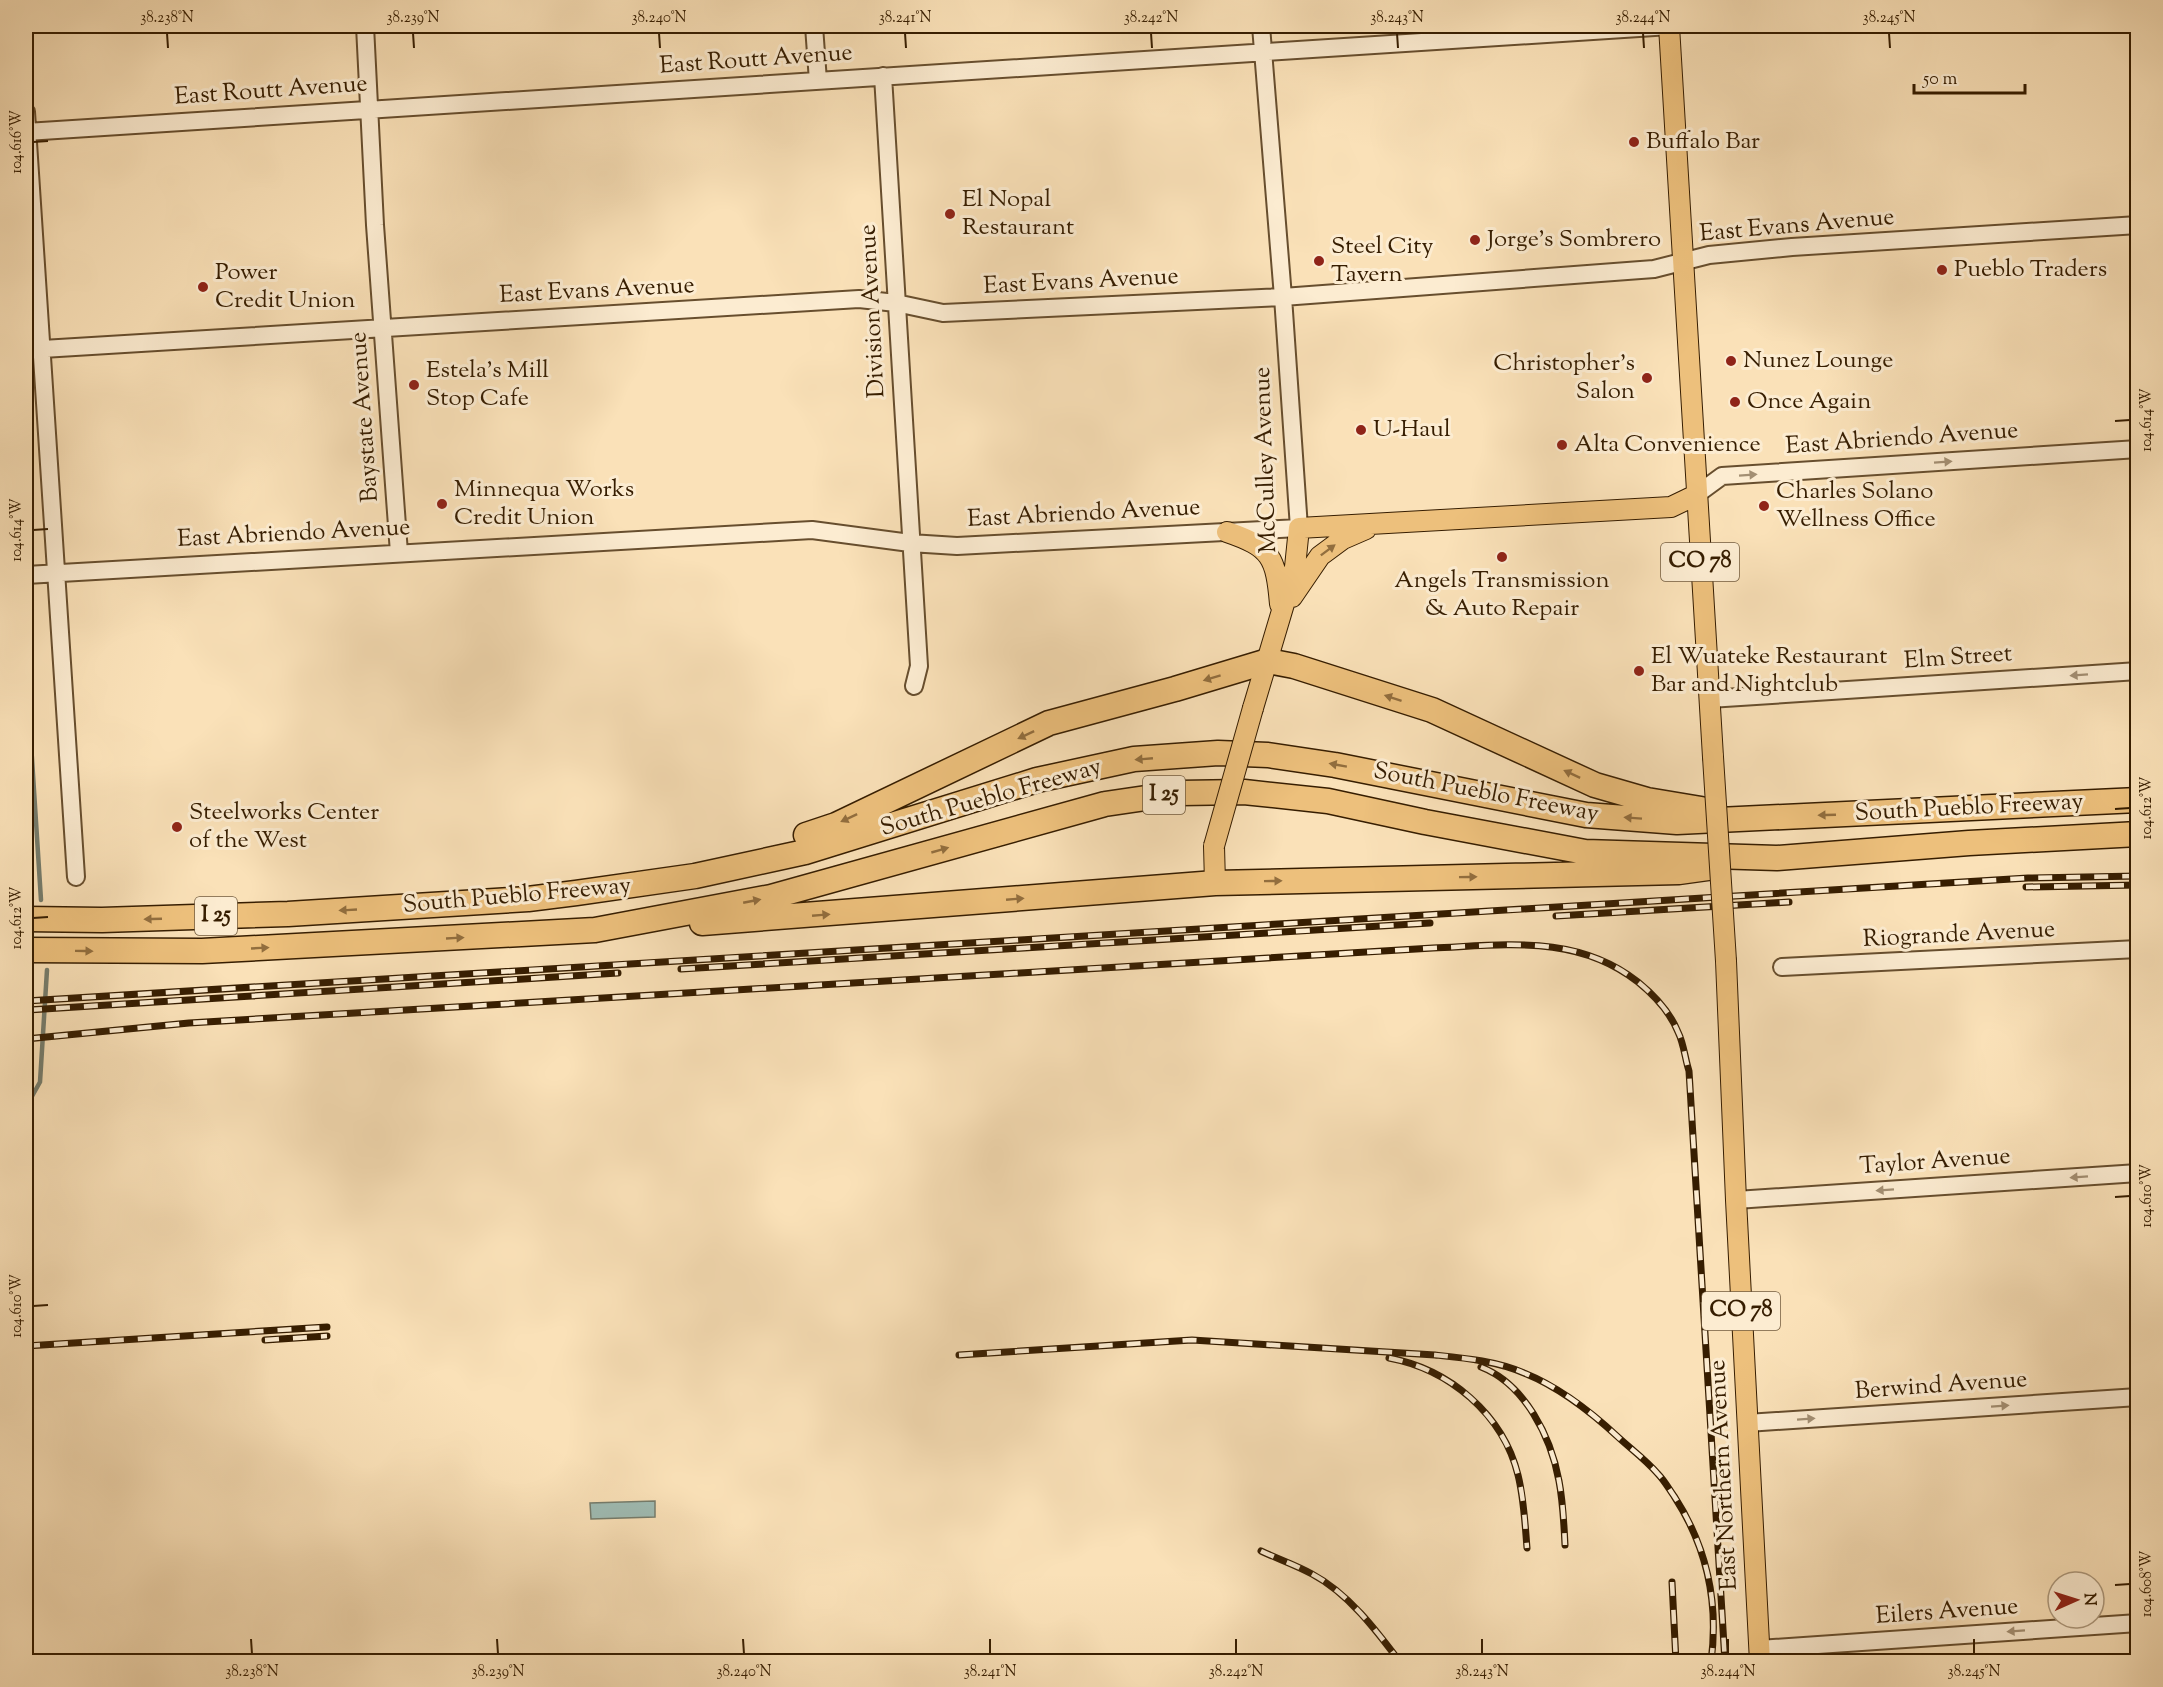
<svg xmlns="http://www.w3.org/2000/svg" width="2163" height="1687" viewBox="0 0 2163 1687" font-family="'Sorts Mill Goudy',serif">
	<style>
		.water { fill: #9fbcb4; stroke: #757c6c; stroke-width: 1.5 }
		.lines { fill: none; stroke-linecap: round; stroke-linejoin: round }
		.stream { stroke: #757c6c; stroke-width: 4.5 }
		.minor-casing { stroke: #674e2e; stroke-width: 20 }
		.major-casing { stroke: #361d00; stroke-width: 22 }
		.highway-casing { stroke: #361d00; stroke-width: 27 }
		.minor { stroke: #fcecd1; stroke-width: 16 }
		.major { stroke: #edc07c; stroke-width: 20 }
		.highway { stroke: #edc07c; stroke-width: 24 }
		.rail-casing { stroke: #361d00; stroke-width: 7 }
		.rail { stroke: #fcecd1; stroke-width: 4.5; stroke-dasharray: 14; stroke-linecap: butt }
		.major-bridge-casing { stroke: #361d00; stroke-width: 22; stroke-linecap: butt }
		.major-bridge { stroke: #edc07c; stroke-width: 20 }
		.oneway { fill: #a38f73 }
		.oneway2 { fill: #926e3e }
		.ticks { fill: none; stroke: #361d00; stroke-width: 2 }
		.poi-dot { fill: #8f2418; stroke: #fcecd1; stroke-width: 2 }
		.labels { text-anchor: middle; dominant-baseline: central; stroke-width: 6; stroke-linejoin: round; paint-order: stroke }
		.shield { fill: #fcecd1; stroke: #715b3f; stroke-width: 1.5 }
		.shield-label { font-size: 22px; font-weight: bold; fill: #361d00 }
		.street-label { font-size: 24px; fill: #361d00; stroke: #fcecd1 }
		.poi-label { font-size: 24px; fill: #361d00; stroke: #fcecd1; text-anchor: start }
		.neatline { fill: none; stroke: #361d00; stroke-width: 2 }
		.ticks-label { font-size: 15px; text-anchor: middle; fill: #361d00 }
	</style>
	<rect width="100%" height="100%" fill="#fae1b8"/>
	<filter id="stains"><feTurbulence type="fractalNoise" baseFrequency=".00333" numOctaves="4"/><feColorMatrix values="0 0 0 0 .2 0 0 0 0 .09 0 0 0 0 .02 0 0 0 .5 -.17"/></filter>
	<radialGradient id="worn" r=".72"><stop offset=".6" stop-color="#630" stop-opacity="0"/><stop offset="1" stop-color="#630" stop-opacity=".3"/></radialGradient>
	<path class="water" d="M655,1501V1517L591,1519L590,1503Z"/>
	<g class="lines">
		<path class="stream" d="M26,665L41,900
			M26,1107L40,1082L47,970"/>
		<g class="minor-casing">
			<path id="minor" d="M365,26L375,225L399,553
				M814,26L818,81
				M883,76L919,666L914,686
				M26,112L76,877
				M26,132L1670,26
				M26,350L859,299L896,303L943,313L1283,297L1654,269L1709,255L1792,247L2138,225
				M1696,495L1722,476L2138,449
				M26,575L812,530L910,543L957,546L1299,528L1283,297L1261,26
				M1709,699L2138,671
				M1782,967L2138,949
				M1736,1200L2138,1173
				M1747,1423L2138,1397
				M1759,1649L2138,1623"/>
		</g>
		<g class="major-casing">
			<path id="major" d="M1669,26L1713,757
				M1227,532C1271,547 1276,557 1280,604
				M1292,597L1320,556L1343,539L1366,529
				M1253,708L1295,567L1299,528L1671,507L1696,495
				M1214,846L1215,883
				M1726,961L1736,1200L1760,1662"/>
		</g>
		<g class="highway-casing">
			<path id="highway" d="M806,835L836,825L1049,723L1175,689L1268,661L1294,666L1432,710L1595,785L1647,800L1701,809
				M26,919L102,920L288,914L528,899L576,893L695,876L805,852L1037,780L1134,759L1218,753L1268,755L1335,765L1586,815L1677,822L2138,800
				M702,923L1215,883L1679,872L1715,867
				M26,950L202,951L595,930L771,897L1105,804L1180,793L1244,792L1328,801L1425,822L1585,852L1777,858L1969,843L2138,834"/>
		</g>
		<use href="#minor" class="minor"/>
		<use href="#major" class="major"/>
		<use href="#highway" class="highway"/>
		<g class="rail-casing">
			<path id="rail" d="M2026,887L2138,885
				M1556,916L1789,902
				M681,969L1430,923
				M26,1001L2028,878L2138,876
				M28,1010L618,973
				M26,1039L189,1023L1433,948C1506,945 1577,934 1638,982C1654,995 1670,1012 1678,1032C1684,1044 1685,1059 1689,1071L1725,1662
				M265,1340L327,1336
				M26,1346L327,1327
				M959,1355L1192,1340L1435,1355C1464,1358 1497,1361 1524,1373C1559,1387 1590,1411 1618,1437C1631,1449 1646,1460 1658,1474C1664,1480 1669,1489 1674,1496C1707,1547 1719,1602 1711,1662
				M1389,1358C1449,1369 1503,1414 1518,1475C1524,1499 1525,1524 1527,1548
				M1481,1367C1525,1384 1551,1437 1559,1481C1563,1502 1564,1524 1565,1545
				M1261,1551C1278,1559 1296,1565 1312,1574C1348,1593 1376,1630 1400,1662
				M1672,1582L1676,1662"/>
		</g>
		<use href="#rail" class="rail"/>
		<g class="major-bridge-casing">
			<path id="major-bridge" d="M1713,757L1726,961
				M1214,846L1253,708"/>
		</g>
		<use href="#major-bridge" class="major-bridge"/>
	</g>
	<defs><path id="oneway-solid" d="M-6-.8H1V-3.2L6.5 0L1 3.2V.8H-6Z" transform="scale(1.5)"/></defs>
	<g class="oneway">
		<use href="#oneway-solid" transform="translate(1943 462) rotate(-4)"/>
		<use href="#oneway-solid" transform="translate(1748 475) rotate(-4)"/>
		<use href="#oneway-solid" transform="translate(2079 675) rotate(176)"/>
		<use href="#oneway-solid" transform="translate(2079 1177) rotate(176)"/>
		<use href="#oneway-solid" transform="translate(1885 1190) rotate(176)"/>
		<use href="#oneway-solid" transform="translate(2000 1406) rotate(-4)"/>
		<use href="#oneway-solid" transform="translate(1806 1419) rotate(-4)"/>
		<use href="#oneway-solid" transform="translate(2016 1631) rotate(176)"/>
	</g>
	<g class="oneway2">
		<use href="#oneway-solid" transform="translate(1328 550) rotate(-37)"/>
		<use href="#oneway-solid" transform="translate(1212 678) rotate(163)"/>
		<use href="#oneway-solid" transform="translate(1393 698) rotate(-162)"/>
		<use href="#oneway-solid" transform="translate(1026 735) rotate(155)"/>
		<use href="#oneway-solid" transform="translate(1144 759) rotate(175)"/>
		<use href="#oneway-solid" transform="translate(1338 765) rotate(-170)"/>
		<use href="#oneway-solid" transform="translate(1572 774) rotate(-155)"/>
		<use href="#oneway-solid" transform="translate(1827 815) rotate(178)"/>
		<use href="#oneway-solid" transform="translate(849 818) rotate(155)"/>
		<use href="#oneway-solid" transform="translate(1633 818) rotate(-176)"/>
		<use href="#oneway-solid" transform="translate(940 850) rotate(-16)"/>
		<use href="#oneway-solid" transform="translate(1468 877) rotate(-1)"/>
		<use href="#oneway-solid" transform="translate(1273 881) rotate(-1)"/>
		<use href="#oneway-solid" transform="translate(1015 899) rotate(-5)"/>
		<use href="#oneway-solid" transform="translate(752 901) rotate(-11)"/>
		<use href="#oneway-solid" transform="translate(348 910) rotate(177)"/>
		<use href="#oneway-solid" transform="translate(821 915) rotate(-5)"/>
		<use href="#oneway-solid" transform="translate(153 919) rotate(178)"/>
		<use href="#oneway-solid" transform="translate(455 938) rotate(-3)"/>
		<use href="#oneway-solid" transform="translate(260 948) rotate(-3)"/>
		<use href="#oneway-solid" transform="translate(84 951) rotate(1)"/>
	</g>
	<path class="ticks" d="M167,33L168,48M413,33L414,48M659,33L660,48M905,33L906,48M1151,33L1152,48M1397,33L1398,48M1643,33L1644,48M1889,33L1890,48M33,142L48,141M2115,421L2130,420M33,530L48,529M2115,809L2130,808M33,918L48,917M2115,1197L2130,1196M33,1306L48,1305M2115,1585L2130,1584M251,1639L252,1654M497,1639L498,1654M743,1639L744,1654M990,1639V1654M1236,1639V1654M1482,1639V1654M1728,1639V1654M1974,1639V1654"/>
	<g class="poi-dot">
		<circle cx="1634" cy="142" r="6"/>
		<circle cx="950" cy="214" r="6"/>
		<circle cx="1475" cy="240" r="6"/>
		<circle cx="1319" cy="261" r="6"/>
		<circle cx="1942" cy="270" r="6"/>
		<circle cx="203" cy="287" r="6"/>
		<circle cx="1731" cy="361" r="6"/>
		<circle cx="1647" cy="378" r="6"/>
		<circle cx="414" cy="385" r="6"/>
		<circle cx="1735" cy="402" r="6"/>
		<circle cx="1361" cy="430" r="6"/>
		<circle cx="1562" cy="445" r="6"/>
		<circle cx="442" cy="504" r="6"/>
		<circle cx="1764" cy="506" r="6"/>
		<circle cx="1502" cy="557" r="6"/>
		<circle cx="1639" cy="671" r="6"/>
		<circle cx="177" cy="827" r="6"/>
	</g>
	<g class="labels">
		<g class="shield">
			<rect x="1661" y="543" width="78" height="38" rx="4.5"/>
			<rect x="1143" y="776" width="42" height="38" rx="4.5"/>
			<rect x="195" y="897" width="42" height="38" rx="4.5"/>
			<rect x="1702" y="1292" width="78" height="38" rx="4.5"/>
		</g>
		<g class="shield-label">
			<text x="1700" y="562">CO 78</text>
			<text x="1164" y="795">I 25</text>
			<text x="216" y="916">I 25</text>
			<text x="1741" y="1311">CO 78</text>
		</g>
		<g class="street-label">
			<text transform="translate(756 60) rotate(-4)">East Routt Avenue</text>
			<text transform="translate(271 91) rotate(-4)">East Routt Avenue</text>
			<text transform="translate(1797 226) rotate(-5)">East Evans Avenue</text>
			<text transform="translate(1081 282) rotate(-3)">East Evans Avenue</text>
			<text transform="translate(597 291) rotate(-3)">East Evans Avenue</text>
			<text transform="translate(873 311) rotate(-93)">Division Avenue</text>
			<text transform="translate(365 417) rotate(-94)">Baystate Avenue</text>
			<text transform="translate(1902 439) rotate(-4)">East Abriendo Avenue</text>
			<text transform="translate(1266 460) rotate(-92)">McCulley Avenue</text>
			<text transform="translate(1084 514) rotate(-3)">East Abriendo Avenue</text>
			<text transform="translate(294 534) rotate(-3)">East Abriendo Avenue</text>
			<text transform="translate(1958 658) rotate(-4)">Elm Street</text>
			<text transform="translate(1486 793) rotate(11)">South Pueblo Freeway</text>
			<text transform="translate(991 798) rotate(-16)">South Pueblo Freeway</text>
			<text transform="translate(1969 808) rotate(-3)">South Pueblo Freeway</text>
			<text transform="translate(517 896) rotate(-5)">South Pueblo Freeway</text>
			<text transform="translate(1959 935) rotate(-3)">Riogrande Avenue</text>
			<text transform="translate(1935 1162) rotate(-4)">Taylor Avenue</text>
			<text transform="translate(1941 1386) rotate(-4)">Berwind Avenue</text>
			<text transform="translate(1724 1475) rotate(-93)">East Northern Avenue</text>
			<text transform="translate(1947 1612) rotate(-4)">Eilers Avenue</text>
		</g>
		<g class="poi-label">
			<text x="1646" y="142">Buffalo Bar</text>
			<text x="962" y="200">El Nopal<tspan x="962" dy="28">Restaurant</tspan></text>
			<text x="1487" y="240">Jorge's Sombrero</text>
			<text x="1331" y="247">Steel City<tspan x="1331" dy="28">Tavern</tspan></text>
			<text x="1954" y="270">Pueblo Traders</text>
			<text x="215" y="273">Power<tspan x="215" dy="28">Credit Union</tspan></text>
			<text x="1743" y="361">Nunez Lounge</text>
			<text x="1635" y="364" text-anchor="end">Christopher's<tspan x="1635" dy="28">Salon</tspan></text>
			<text x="426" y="371">Estela's Mill<tspan x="426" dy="28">Stop Cafe</tspan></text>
			<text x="1747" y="402">Once Again</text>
			<text x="1373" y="430">U-Haul</text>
			<text x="1574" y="445">Alta Convenience</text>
			<text x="454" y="490">Minnequa Works<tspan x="454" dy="28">Credit Union</tspan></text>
			<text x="1776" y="492">Charles Solano<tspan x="1776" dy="28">Wellness Office</tspan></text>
			<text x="1502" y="581" text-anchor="middle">Angels Transmission<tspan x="1502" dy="28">&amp; Auto Repair</tspan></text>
			<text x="1651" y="657">El Wuateke Restaurant<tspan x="1651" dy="28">Bar and Nightclub</tspan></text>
			<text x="189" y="813">Steelworks Center<tspan x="189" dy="28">of the West</tspan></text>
		</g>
	</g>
	<rect width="2163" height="1687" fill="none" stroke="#fae1b8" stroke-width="66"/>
	<g transform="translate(2076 1600) rotate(87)"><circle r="28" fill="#fcecd1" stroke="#ad997d" stroke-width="1.5"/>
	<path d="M0-4.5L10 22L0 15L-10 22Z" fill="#8f2418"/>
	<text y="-9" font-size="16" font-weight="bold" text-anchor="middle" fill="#361d00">N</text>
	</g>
	<path d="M1914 84v9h111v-9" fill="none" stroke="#361d00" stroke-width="3"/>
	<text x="1923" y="84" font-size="18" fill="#361d00" stroke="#fcecd1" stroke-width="4.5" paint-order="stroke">50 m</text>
	<rect x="33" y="33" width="2097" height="1621" class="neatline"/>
	<g class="ticks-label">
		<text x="167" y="22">38.238°N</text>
		<text x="413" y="22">38.239°N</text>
		<text x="659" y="22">38.240°N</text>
		<text x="905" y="22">38.241°N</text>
		<text x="1151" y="22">38.242°N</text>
		<text x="1397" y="22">38.243°N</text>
		<text x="1643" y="22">38.244°N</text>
		<text x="1889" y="22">38.245°N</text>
		<text transform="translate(16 142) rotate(-90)" y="5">104.616°W</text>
		<text transform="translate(2146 420) rotate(-90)" y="5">104.614°W</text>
		<text transform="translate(16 530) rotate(-90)" y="5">104.614°W</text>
		<text transform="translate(2146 808) rotate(-90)" y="5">104.612°W</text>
		<text transform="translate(16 918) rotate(-90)" y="5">104.612°W</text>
		<text transform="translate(2146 1196) rotate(-90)" y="5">104.610°W</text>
		<text transform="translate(16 1306) rotate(-90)" y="5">104.610°W</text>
		<text transform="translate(2146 1584) rotate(-90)" y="5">104.608°W</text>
		<text x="252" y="1676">38.238°N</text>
		<text x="498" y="1676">38.239°N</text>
		<text x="744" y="1676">38.240°N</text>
		<text x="990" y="1676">38.241°N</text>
		<text x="1236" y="1676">38.242°N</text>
		<text x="1482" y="1676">38.243°N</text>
		<text x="1728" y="1676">38.244°N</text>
		<text x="1974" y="1676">38.245°N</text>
	</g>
	<rect width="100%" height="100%" filter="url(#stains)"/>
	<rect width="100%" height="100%" fill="url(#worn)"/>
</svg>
